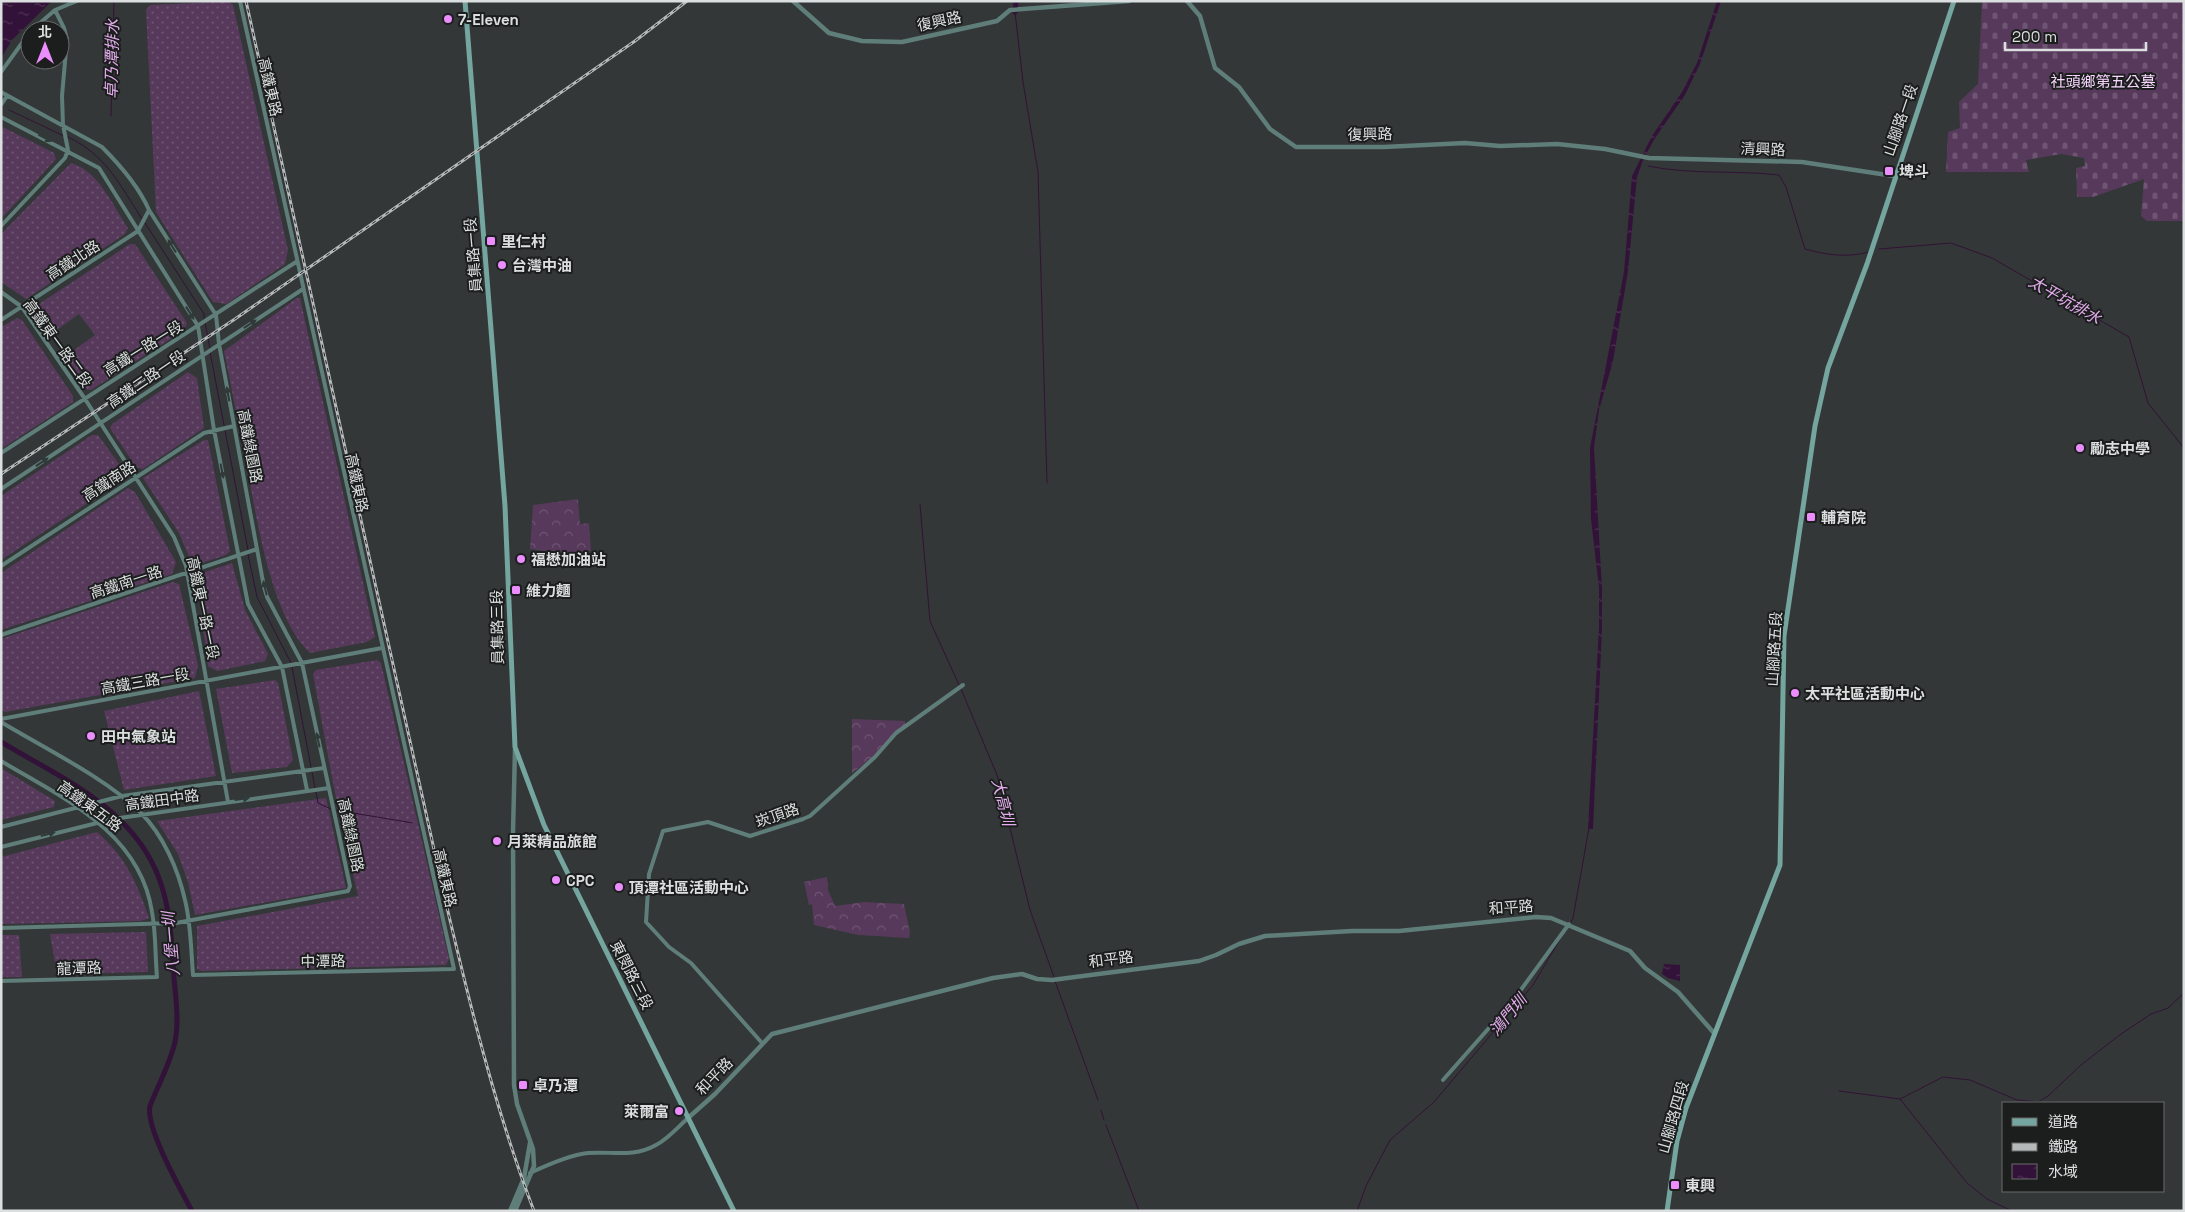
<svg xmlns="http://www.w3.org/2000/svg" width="2185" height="1212" viewBox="0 0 2185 1212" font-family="'Space Grotesk','Noto Sans TC',sans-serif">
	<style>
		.grass { fill: url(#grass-dots) }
		.forest { fill: url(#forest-crowns) }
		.cemetery { fill: url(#cemetery-stones) }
		.water { fill: url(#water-ripples) }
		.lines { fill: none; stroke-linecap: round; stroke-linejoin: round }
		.stream { stroke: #321238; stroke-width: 1 }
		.canal { stroke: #321238; stroke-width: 5 }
		.minor { stroke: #5f7d79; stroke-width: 4 }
		.tertiary { stroke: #5f7d79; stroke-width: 4.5 }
		.secondary { stroke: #74a59e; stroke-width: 5 }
		.rail-casing { stroke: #b5b9b9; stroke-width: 3 }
		.rail { stroke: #1c1e1e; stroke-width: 1; stroke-dasharray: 4; stroke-linecap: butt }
		.oneway { fill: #303a39 }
		.poi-dot { fill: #eb8dfc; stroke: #1c1e1e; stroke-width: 2 }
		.labels { text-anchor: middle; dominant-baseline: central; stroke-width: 4; stroke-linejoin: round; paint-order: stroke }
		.poi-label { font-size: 15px; font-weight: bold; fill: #dcdfdf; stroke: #1c1e1e; text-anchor: start }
		.street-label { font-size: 15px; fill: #dcdfdf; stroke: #1c1e1e }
		.park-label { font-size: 15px; fill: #f7d5fd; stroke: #1c1e1e }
		.water-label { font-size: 16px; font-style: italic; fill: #e3aced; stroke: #1c1e1e }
	</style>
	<defs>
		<pattern id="grass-dots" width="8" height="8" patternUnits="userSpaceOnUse" patternTransform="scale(1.25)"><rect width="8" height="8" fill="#57395c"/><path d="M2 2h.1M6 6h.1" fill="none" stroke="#6f5573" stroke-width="1.8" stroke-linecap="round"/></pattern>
		<pattern id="forest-crowns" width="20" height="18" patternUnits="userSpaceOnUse" patternTransform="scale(1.25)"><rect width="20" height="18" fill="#57395c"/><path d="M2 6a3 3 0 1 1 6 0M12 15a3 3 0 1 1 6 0" fill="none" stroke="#6f5573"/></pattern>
		<pattern id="cemetery-stones" width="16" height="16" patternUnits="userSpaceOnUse" patternTransform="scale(1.25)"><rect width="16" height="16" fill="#57395c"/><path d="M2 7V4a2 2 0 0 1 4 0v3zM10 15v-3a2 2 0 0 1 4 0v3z" fill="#6f5573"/></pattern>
		<pattern id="water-ripples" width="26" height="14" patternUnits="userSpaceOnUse" patternTransform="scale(1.25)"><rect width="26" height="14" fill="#321238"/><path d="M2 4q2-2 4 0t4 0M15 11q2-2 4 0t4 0" fill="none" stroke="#4f3454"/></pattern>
	</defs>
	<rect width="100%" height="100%" fill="#333737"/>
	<path class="grass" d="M216,2H229L233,5L288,250L285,264L226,304L213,302L156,212L146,10L150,5Z
		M1,126L54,153L56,159L1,219Z
		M71,163C98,170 113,206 128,228L125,234L26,299L1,282V234Z
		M130,244H135L187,323L184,330L91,390L86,389L66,356L95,335L79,314L51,334L33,308Z
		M297,298H300L375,637L367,642L310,653C271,617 257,519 247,467C239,428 232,390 224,351Z
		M17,318L22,320L73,396V402L1,449V327Z
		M188,372L197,378L204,428L143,469L136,467L110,428L112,424Z
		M92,435H98L125,472L121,481L1,560V496Z
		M204,440H208L230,551L226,555L193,566L179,533L143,478Z
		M128,488L135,492L176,562L172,574L1,630V573Z
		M232,563L245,610L268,654L265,661L217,671L208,666L196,575Z
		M173,582L179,584L198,665L195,678L5,712L1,710V639Z
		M377,660L381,663L449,959L446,965L202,971L197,969V926L358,896L334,788L313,674L316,670Z
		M275,680L278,683L293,760L287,767L232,773L216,689Z
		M199,691L216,776L124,790L104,711Z
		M1,768L55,801L54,807L1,820Z
		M326,798L346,888L195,915L188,882L178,854L157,821Z
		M97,832C126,857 137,883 149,918L141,921L1,924V857Z
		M146,932L148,972L57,974L50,934Z
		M1,935H19L22,977H1Z"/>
	<path class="forest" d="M578,499L580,524L589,523L591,551L561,553L530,549L533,505Z
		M852,719L905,721V724L878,753L852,773Z
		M827,877L828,890L835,906L864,902L904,904L910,933L909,938L858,935L814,925L812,904L809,905L804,882Z"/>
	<path class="cemetery" d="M1982,1H2184V221H2147L2141,216L2144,179L2093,197H2077L2076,168L2085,166L2084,158L2061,154L2026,160L2029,172H1946L1948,132L1960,128L1959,102L1978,84Z"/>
	<path class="water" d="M1,1H52L12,40L1,58Z
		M1717,1H1721L1700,64L1685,95L1655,138L1643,160L1637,177L1628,271L1613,361L1599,410L1594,448L1602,588V629L1593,829H1588L1599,627V588L1591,519L1590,448L1624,272L1632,176L1652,136L1682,92L1697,63Z
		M1664,964L1680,965V981L1668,978L1662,974Z"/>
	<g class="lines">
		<path class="stream" d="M1015,12L1023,82L1038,172L1047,483
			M9,110L64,136
			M111,116L114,1
			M68,137C106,155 120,185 142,219
			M1648,166C1691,175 1736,170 1779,175L1786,187L1805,249C1827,255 1847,258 1869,252
			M145,223L204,314V319
			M1879,249L1951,243L1992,258L2129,337L2148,403L2184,448
			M205,323L210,348
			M210,352L248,550
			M920,504L930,621L959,685
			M248,554L257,597L291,663
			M292,667L315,788
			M961,689L997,775L1030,910L1054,977
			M316,792L318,803L331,809
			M335,810L413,823
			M1570,924L1573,918L1589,828
			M1055,981L1098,1100
			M1839,1091L1900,1099L1967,1183L1987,1199L2012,1211
			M1900,1099L1943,1077L1970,1080L2017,1100L2038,1102L2048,1096L2081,1065L2121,1034L2151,1014L2168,1008L2184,993
			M1101,1110L1104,1120
			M1106,1125L1139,1211
			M1357,1211L1366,1186L1390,1140L1434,1102L1533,985L1562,936"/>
		<path class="canal" d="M1015,12L1016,1
			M1,742C41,766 88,788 121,821C169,868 170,916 174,978C176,999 179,1022 175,1042C170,1064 158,1085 150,1106C145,1127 181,1190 192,1211"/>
		<path class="minor" d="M32,30L55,10L77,1
			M1,72L30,32
			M1,92L102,147C120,165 139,187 149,210L216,315L219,344L264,587L267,597L302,663L350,886L348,891L176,923L1,928
			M1,105L7,96
			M1,117L99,168L198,326L214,430L248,604L282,667L307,790
			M1,226L65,158L68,150L63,125L62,96L67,39L64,28L55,10
			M1,292L22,307L85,399L174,537L186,566L228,802
			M1,320L138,231L149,210
			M1,453L296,262
			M1,489L303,289
			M1,566L204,433L234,426
			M1,635L257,549
			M1,719L382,648
			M1,722C44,748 106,778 141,813C163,835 178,869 185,900C191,924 191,950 193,975L454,969L240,1
			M1,761C63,798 140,832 152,912C156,933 155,955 157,977L1,981
			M1,827L122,796L324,768
			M1,847L113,819L329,788
			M762,1043L691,963L669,947L646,922L649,874L663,831L708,822L750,836L803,819L810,816L875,757L896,733L963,685
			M1443,1080L1512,1002L1569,924
			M530,1173C547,1165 569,1155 588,1153C612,1151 633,1158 656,1145C668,1139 678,1127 688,1118"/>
		<path class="tertiary" d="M793,1L829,33L862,41L902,42L997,21L1010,10L1129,1
			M1187,1L1200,16L1215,68L1239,87L1270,129L1296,147H1384L1465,143L1500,146L1557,144L1605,149L1649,158L1802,162L1894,176
			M515,749L513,833L514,1085L517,1104L533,1149L534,1166L515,1211
			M688,1118L715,1094L772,1034L993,978L1022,974L1037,979L1052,980L1199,961L1216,955L1239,944L1265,936L1352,931H1399L1536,917L1551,918L1630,951L1645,968L1678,992L1714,1033
			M510,1211L524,1178L530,1143"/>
		<path class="secondary" d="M465,1L505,506L515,747L544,825L734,1211
			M1667,1211L1677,1141L1686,1108L1780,865L1784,636L1815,426L1828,368L1867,264L1954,1"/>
		<g class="rail-casing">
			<path id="rail" d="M246,1L445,899C470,1005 495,1109 534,1211
				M1,474L235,319L635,41L687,1"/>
		</g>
		<use href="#rail" class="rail"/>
	</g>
	<defs><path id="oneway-solid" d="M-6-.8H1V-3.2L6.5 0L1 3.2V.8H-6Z" transform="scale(1.25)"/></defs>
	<g class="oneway">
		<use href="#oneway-solid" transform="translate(45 138) rotate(27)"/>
		<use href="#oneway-solid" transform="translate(172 246) rotate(-122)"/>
		<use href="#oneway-solid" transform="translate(190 313) rotate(58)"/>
		<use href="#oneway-solid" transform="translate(250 324) rotate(-33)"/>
		<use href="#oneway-solid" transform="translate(228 394) rotate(-100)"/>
		<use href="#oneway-solid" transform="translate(42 462) rotate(-34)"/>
		<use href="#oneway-solid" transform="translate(222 471) rotate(79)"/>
		<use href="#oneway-solid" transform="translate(265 588) rotate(-103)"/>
		<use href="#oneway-solid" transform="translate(318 740) rotate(-102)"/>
		<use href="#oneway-solid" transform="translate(242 799) rotate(-8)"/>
		<use href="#oneway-solid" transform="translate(48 834) rotate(-15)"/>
	</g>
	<g class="poi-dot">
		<circle cx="448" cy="19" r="5"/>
		<rect x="1884" y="166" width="10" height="10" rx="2.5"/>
		<rect x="486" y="236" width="10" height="10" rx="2.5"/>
		<circle cx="502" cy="265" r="5"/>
		<circle cx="2080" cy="448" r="5"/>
		<rect x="1806" y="512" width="10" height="10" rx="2.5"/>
		<circle cx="521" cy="559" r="5"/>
		<rect x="511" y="585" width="10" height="10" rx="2.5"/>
		<circle cx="1795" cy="693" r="5"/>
		<circle cx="91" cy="736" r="5"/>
		<circle cx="497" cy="841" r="5"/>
		<circle cx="556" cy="880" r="5"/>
		<circle cx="619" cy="887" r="5"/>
		<rect x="518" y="1080" width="10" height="10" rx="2.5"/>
		<circle cx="679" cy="1111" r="5"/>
		<rect x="1670" y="1180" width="10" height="10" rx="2.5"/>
	</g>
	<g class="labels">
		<g class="poi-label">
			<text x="458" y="19">7-Eleven</text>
			<text x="1899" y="171">埤斗</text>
			<text x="501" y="241">里仁村</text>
			<text x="512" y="265">台灣中油</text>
			<text x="2090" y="448">勵志中學</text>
			<text x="1821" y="517">輔育院</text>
			<text x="531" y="559">福懋加油站</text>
			<text x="526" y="590">維力麵</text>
			<text x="1805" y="693">太平社區活動中心</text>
			<text x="101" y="736">田中氣象站</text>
			<text x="507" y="841">月萊精品旅館</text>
			<text x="566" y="880">CPC</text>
			<text x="629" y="887">頂潭社區活動中心</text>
			<text x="533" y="1085">卓乃潭</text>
			<text x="669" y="1111" text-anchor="end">萊爾富</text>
			<text x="1685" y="1185">東興</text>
		</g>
		<g class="street-label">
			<text transform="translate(939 21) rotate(-12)">復興路</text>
			<text transform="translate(270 87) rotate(77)">高鐵東路</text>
			<text transform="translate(1900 120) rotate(-71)">山腳路一段</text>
			<text transform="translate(1370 134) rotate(-1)">復興路</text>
			<text transform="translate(1763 149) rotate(2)">清興路</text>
			<text transform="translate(473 255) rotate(-95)">員集路一段</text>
			<text transform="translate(73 260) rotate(-33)">高鐵北路</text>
			<text transform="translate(58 343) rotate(54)">高鐵東一路二段</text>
			<text transform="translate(143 348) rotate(-32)">高鐵一路一段</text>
			<text transform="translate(146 379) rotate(-34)">高鐵二路一段</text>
			<text transform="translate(250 446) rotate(79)">高鐵綠園路</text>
			<text transform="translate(109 481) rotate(-33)">高鐵南路</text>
			<text transform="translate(357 483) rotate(78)">高鐵東路</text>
			<text transform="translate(126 582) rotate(-18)">高鐵南一路</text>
			<text transform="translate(203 608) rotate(78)">高鐵東一路一段</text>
			<text transform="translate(497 627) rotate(-91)">員集路三段</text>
			<text transform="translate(1774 649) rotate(-87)">山腳路五段</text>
			<text transform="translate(145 681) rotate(-10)">高鐵三路一段</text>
			<text transform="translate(162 800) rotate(-8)">高鐵田中路</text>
			<text transform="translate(90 806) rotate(36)">高鐵東五路</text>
			<text transform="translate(777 815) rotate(-19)">崁頂路</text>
			<text transform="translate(351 835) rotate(78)">高鐵綠園路</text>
			<text transform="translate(445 878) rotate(77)">高鐵東路</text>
			<text transform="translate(1511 907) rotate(-4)">和平路</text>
			<text transform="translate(1111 959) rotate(-7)">和平路</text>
			<text transform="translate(323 961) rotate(-1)">中潭路</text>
			<text transform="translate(79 968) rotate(-2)">龍潭路</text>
			<text transform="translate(632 975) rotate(63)">東閔路三段</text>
			<text transform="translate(714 1076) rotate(-46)">和平路</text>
			<text transform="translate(1673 1117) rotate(-74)">山腳路四段</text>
		</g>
		<g class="park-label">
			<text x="2103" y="81">社頭鄉第五公墓</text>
		</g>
		<g class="water-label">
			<text transform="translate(112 59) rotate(-89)">卓乃潭排水</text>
			<text transform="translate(2065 300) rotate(30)">太平坑排水</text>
			<text transform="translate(1003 802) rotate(76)">大高圳</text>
			<text transform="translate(171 944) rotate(-95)">八堡一圳</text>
			<text transform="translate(1508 1015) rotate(-50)">鴻門圳</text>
		</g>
	</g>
	<rect width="2185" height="1212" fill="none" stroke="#dcdfdf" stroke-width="5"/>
	<rect x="2002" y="1102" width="162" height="90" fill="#1c1e1e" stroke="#696b6b"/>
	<rect x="2012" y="1118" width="25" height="8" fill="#74a59e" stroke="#696b6b"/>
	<text x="2048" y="1127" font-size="15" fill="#dcdfdf">道路</text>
	<rect x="2012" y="1143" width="25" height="8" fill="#b5b9b9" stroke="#696b6b"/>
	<text x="2048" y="1152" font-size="15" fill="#dcdfdf">鐵路</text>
	<rect x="2012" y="1164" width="25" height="15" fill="url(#water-ripples)" stroke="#696b6b"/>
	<text x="2048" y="1177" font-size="15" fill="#dcdfdf">水域</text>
	<g transform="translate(45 45)"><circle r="24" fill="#1c1e1e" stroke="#696b6b"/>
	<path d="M0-4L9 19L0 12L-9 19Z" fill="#eb8dfc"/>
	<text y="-8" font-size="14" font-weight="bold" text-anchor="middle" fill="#dcdfdf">北</text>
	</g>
	<path d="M2005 42v8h141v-8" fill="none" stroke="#dcdfdf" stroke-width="2.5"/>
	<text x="2012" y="42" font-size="15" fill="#dcdfdf" stroke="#1c1e1e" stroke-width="4" paint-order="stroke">200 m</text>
</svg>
